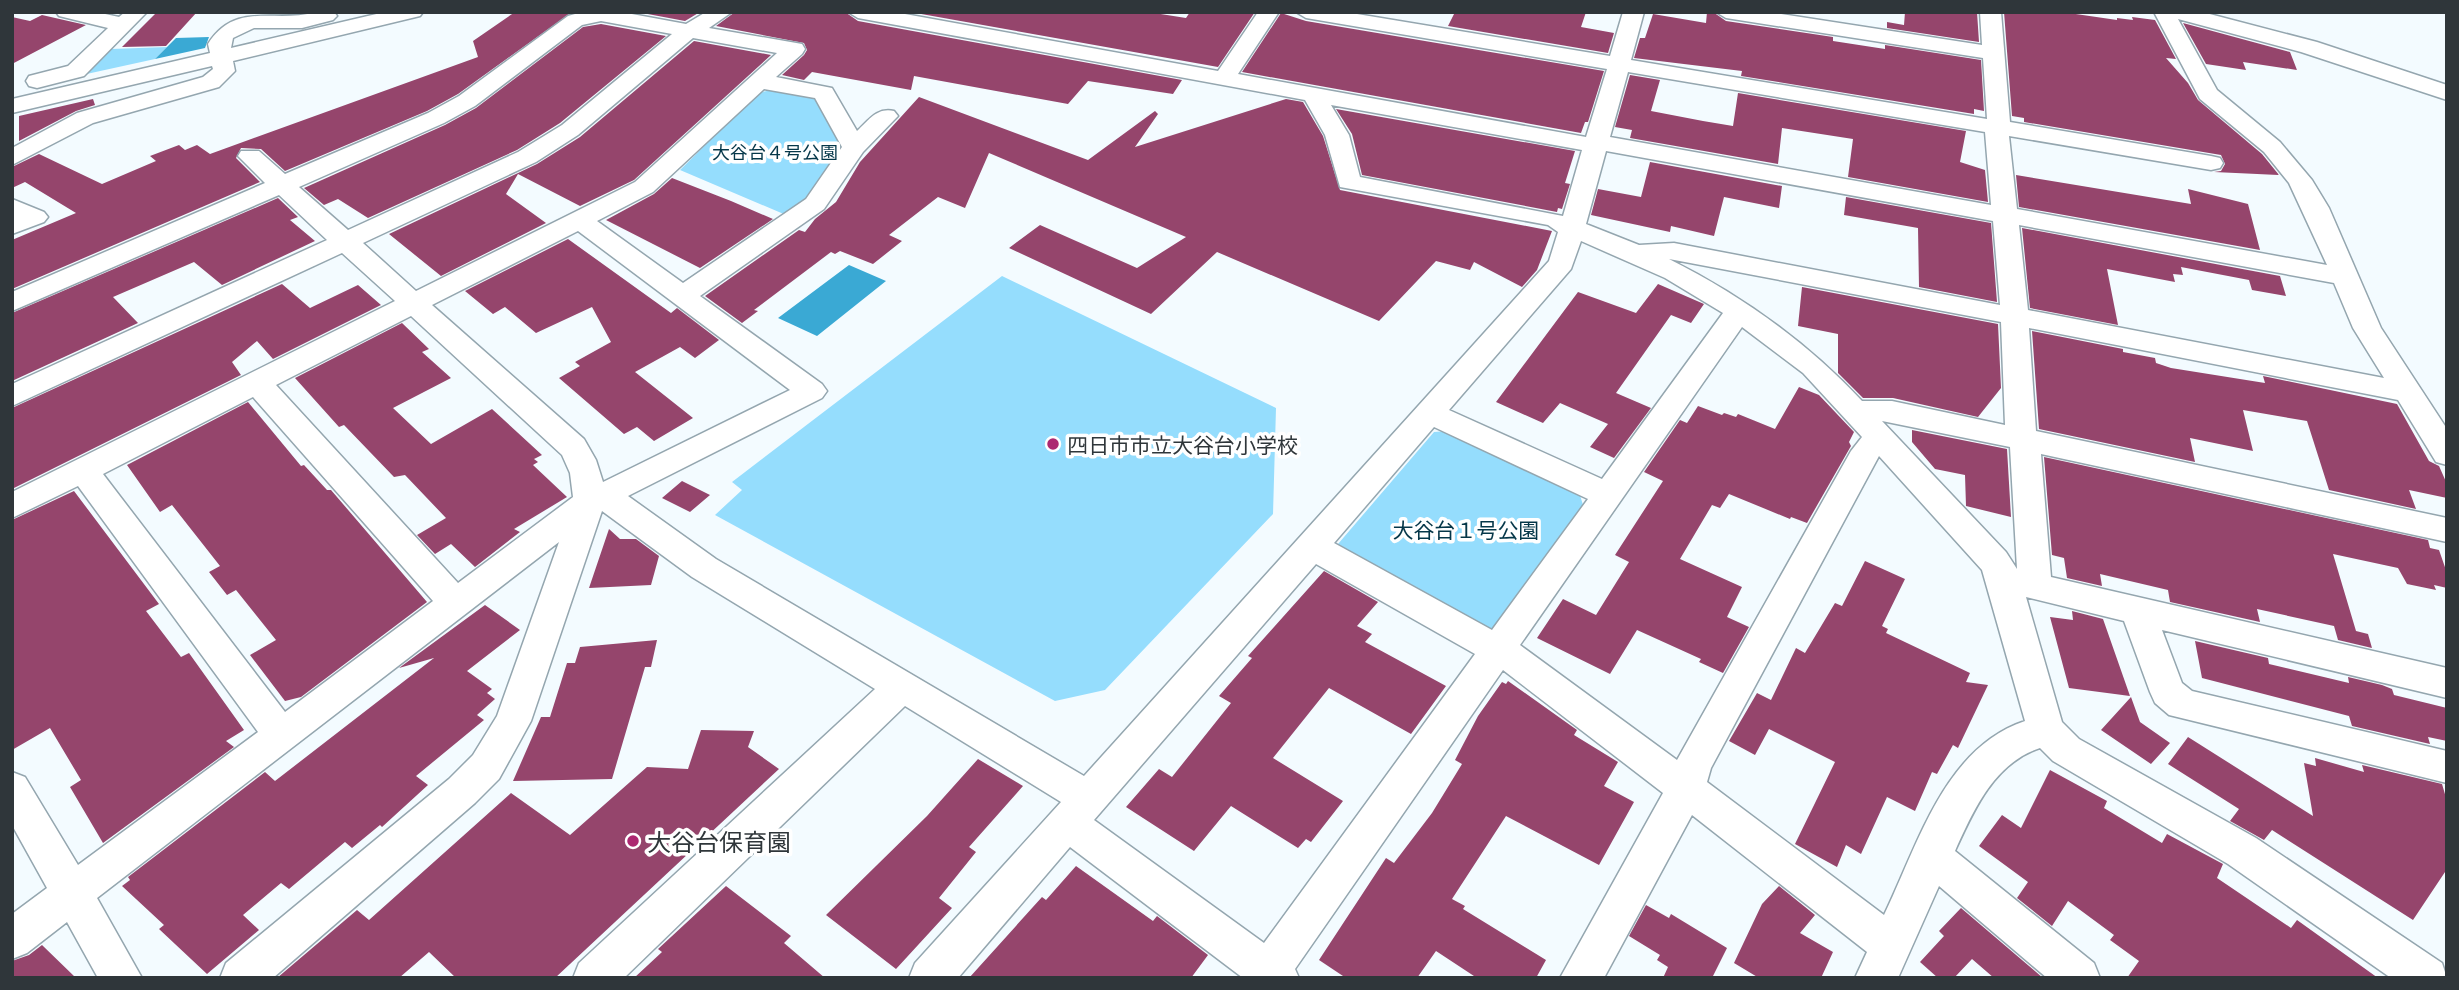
<svg xmlns="http://www.w3.org/2000/svg" width="2459" height="990" viewBox="0 0 2459 990" font-family="Barlow,'Noto Sans JP',sans-serif">
	<style>
		.green { fill: #95ddfd }
		.water { fill: #3aa9d4 }
		.building { fill: #95456c }
		.lines { fill: none; stroke-linecap: round; stroke-linejoin: round }
		.minor-casing { stroke: #94a6af; stroke-width: 3 }
		.minor { fill: #fff; fill-rule: evenodd }
		.poi-dot { fill: #ac2871; stroke: #fff; stroke-width: 2.5 }
		.labels { text-anchor: middle; dominant-baseline: central; stroke-width: 7; stroke-linejoin: round; paint-order: stroke }
		.far-park-label { font-size: 18px; fill: #053749; stroke: #fff }
		.poi-label { font-size: 21px; fill: #2f363a; stroke: #fff; text-anchor: start }
		.park-label { font-size: 21px; fill: #053749; stroke: #fff }
		.near-poi-label { font-size: 24px; fill: #2f363a; stroke: #fff; text-anchor: start }
	</style>
	<rect width="100%" height="100%" fill="#f3fbff"/>
	<path class="green" d="M167,47L155,59L82,75L111,49Z
		M776,89L816,97L843,149L806,202L786,215L680,170L758,93Z
		M1002,276L1276,408L1273,514L1105,690L1055,701L715,515L742,490L732,482Z
		M1448,431L1579,492L1583,505L1495,630H1482L1339,553L1338,544L1434,432Z"/>
	<path class="water" d="M209,37L205,48L155,59L176,38Z
		M849,265L886,281L817,336L778,318Z"/>
	<path class="building" d="M157,12H197L166,46L122,47Z
		M515,12H572L458,94L427,111L285,171L261,149L241,148L236,158L260,182L12,289V240L76,213L25,182L12,188V167L39,154L102,184L156,161L150,156L179,145L185,150L197,145L210,154L478,57L473,41Z
		M637,12H700L685,21Z
		M735,12H845L858,21L1182,80L1173,94L1088,81L1068,104L914,76L911,90L812,72L804,80L782,75L804,55L807,50L804,43L716,26Z
		M910,12H1148L1186,18L1190,12H1255L1218,67Z
		M1455,12H1586L1581,27L1614,33L1608,53L1448,26Z
		M1707,12H1713L1726,21L1833,37V41L1885,49V45L1981,60L1984,111L1974,109V114L1741,76L1742,71L1634,58L1640,38H1645L1653,14L1706,23Z
		M1905,12H1977L1979,42L1887,28V22L1904,25Z
		M2004,12H2062L2117,20V18L2133,20L2132,17L2155,20L2176,59L2166,58L2188,83L2198,100L2262,154L2279,175L2214,172L2221,171L2225,164L2221,155L2024,122V118L2012,116Z
		M1281,13L1306,21L1604,71L1588,122H1585L1581,133L1242,72Z
		M42,15L86,25L12,64V17L30,21Z
		M2183,23L2290,52L2297,70L2243,62L2246,70L2206,64Z
		M601,24L666,36L560,123L517,150L368,218L338,199L324,205L304,188L445,125L476,108L583,27Z
		M694,41L771,55L634,180L580,206L518,174L506,194L546,223L441,276L389,234L537,164L580,137Z
		M1630,75L1660,80L1651,111L1703,121L1733,126L1738,93L1966,131L1960,162L1985,170L1988,202L1848,177L1853,139L1782,128L1778,164L1630,138L1632,130L1615,127Z
		M919,97L1088,160L1155,111L1158,114L1135,147L1286,99L1303,102L1323,136L1340,190L1552,231L1537,270L1522,287L1474,262L1470,270L1436,261L1379,321L1217,252L1151,314L1009,248L1040,225L1137,268L1186,237L989,153L965,208L938,197L889,235L902,241L873,264L840,251L835,254L831,252L754,310L758,311L742,323L705,296L799,230L805,232L815,219L836,202L860,162Z
		M93,99L95,105L76,111L19,141V116Z
		M1336,109L1575,151L1565,183L1570,184L1562,209L1558,208L1557,212L1362,175L1352,134Z
		M1650,162L1782,186L1779,208L1724,197L1714,236L1671,226L1670,232L1591,215L1598,189L1641,197Z
		M2016,175L2191,204L2188,189L2248,204L2260,250L2019,207Z
		M672,178L731,201L773,219L700,268L606,220L654,194Z
		M1846,197L1991,223L1997,302L1919,287L1918,228L1844,215Z
		M278,198L298,217L290,220L315,241L222,285L194,262L113,297L138,323L12,381V313Z
		M2022,228L2280,276L2286,296L2252,290L2249,280L2181,267L2183,275L2173,274L2175,282L2107,269L2118,325L2030,308Z
		M568,239L671,313L677,308L719,340L695,358L680,347L635,372L693,418L654,441L637,427L624,434L559,378L580,366L575,362L611,342L592,307L536,333L505,307L493,314L465,291Z
		M282,284L310,308L358,285L381,305L273,359L257,341L232,362L241,375L12,489V408Z
		M1658,284L1704,304L1691,323L1671,315L1616,393L1651,408L1614,458L1590,447L1608,424L1560,403L1543,423L1496,402L1578,292L1636,313Z
		M1802,287L1998,324L2001,388L1978,417L1893,398H1863L1838,373V334L1798,326Z
		M402,323L429,349L422,352L451,378L393,408L431,444L492,409L542,455L534,459L538,462L533,465L567,497L514,529L520,532L475,567L451,544L435,554L417,535L446,518L405,475L394,477L344,425L339,427L295,378Z
		M2032,331L2123,349V352L2155,358L2156,363L2171,368L2265,383L2263,376L2397,404L2429,461L2439,466L2447,484V498L2409,490L2416,509L2329,490L2307,421L2243,410L2253,451L2190,438L2195,462L2039,429Z
		M1799,387L1819,395L1854,432L1849,442L1851,446L1807,523L1791,517L1790,519L1729,494L1720,508L1712,505L1680,559L1742,587L1727,617L1749,627L1723,673L1699,662L1701,659L1637,630L1610,674L1537,638L1563,599L1596,615L1629,562L1615,555L1663,481L1644,472L1680,420L1687,423L1698,406L1722,415L1724,413L1736,417L1738,414L1775,429Z
		M248,402L301,466L304,465L327,490H331L427,602L301,697L285,701L250,655L276,640L236,590L227,595L209,572L220,566L172,505L160,512L127,465Z
		M1912,430L2007,449L2011,517L1966,506L1965,475L1935,469L1912,442Z
		M2044,457L2428,540L2430,548L2439,550L2447,573V588L2434,585L2436,590L2407,584L2398,568L2333,554L2356,631L2336,626L2368,634L2372,648L2338,640L2334,626L2257,609L2260,622L2170,602L2168,590L2100,574L2102,586L2067,578L2064,558L2052,555Z
		M682,481L710,495L690,512L662,498Z
		M74,491L159,604L146,611L181,657L189,653L244,730L226,741L234,747L103,843L70,787L81,780L50,728L12,750V520Z
		M609,529L620,539H636L659,556L651,585L589,588Z
		M1865,561L1905,579L1882,626L1888,629L1886,633L1970,673L1966,682L1988,685L1958,748L1953,745L1937,774L1932,772L1915,811L1887,797L1861,854L1846,845L1837,867L1795,844L1835,762L1769,729L1755,755L1729,741L1757,693L1771,700L1796,648L1805,653L1835,603L1842,606Z
		M1324,571L1378,602L1357,626L1372,634L1365,642L1446,686L1411,734L1329,688L1273,758L1343,801L1311,842L1306,839L1298,848L1231,806L1194,851L1126,807L1159,769L1172,777L1231,703L1219,696L1252,658L1248,656Z
		M485,605L520,630L467,671L492,689L487,693L495,699L477,715L484,720L416,776L428,785L382,827L380,825L352,848L345,842L289,889L281,883L243,915L259,930L207,974L159,929L164,925L122,886L130,880L128,877L265,772L275,781L434,658L399,668Z
		M2072,611L2103,619L2130,696L2069,688L2050,617L2073,620Z
		M657,640L651,667H645L612,779L513,781L541,717H550L567,663H575L580,647Z
		M2195,641L2268,658L2269,664L2349,683L2348,677L2382,685L2392,689L2394,695L2447,708V741L2428,737L2430,744L2352,726L2349,716L2202,678Z
		M1508,681L1577,730L1574,735L1618,762L1604,786L1634,802L1599,865L1506,816L1452,899L1465,906L1463,909L1546,960L1536,978H1477L1436,951L1417,978H1346L1319,960L1386,858L1394,863L1432,813L1462,764L1455,760L1478,716L1502,682L1506,684Z
		M2131,697L2140,722L2170,743L2151,764L2101,730Z
		M701,730L754,731L748,747L779,769L555,978H456L429,952L399,978H277L357,910L369,920L511,793L570,835L647,767L688,769Z
		M2188,737L2313,816L2304,763L2316,766L2315,758L2364,772L2362,765L2442,784L2447,801V869L2413,920L2272,830L2264,840L2230,821L2239,809L2168,764Z
		M978,759L1023,786L969,847L976,852L939,898L952,908L896,969L826,915L927,816Z
		M2050,770L2107,801L2104,808L2162,843L2167,834L2223,864L2217,878L2291,928L2297,920L2378,978H2127L2139,961L2110,940L2114,935L2068,901L2052,926L2017,898L2028,882L1979,846L2002,815L2021,828Z
		M1076,866L1153,921L1157,916L1208,955L1191,978H969L1042,897L1046,900Z
		M726,886L791,936L784,943L825,978H634L662,952L658,949Z
		M1779,886L1815,915L1800,933L1833,952L1821,978H1759L1734,963L1762,904Z
		M1646,905L1669,918L1671,914L1727,948L1712,978H1663L1668,967L1657,960L1660,955L1629,936Z
		M1961,908L2043,978H1994L1972,959L1954,978H1938L1920,962L1944,936L1939,931Z
		M42,945L76,978H12V961L29,955Z"/>
	<g class="lines">
		<g class="minor-casing">
			<path id="minor" d="M56,12H96L119,17L125,12H147L84,76L37,88L29,86L26,81L29,76L68,66L108,28L59,16Z
				M316,12H334L337,16L333,20L302,28H254L233,38L231,48L385,12H423L420,16L233,61L235,71L219,87L93,123L12,165V148L77,113L203,77L213,69L212,66L12,113V99L210,53L208,44C236,0 275,24 316,12Z
				M582,12H621L686,24L706,12H732L709,28L802,44L805,49L802,54L776,77L832,88L857,131C869,120 877,107 894,111L898,116L863,152L824,209L700,296L822,384L827,391L822,398L628,496L716,559L1084,776L1549,261L1558,232L1548,225L1340,187L1325,135L1305,100L858,18L848,12H894L1218,71L1258,12H1279L1238,74L1586,137L1607,69L1306,18L1296,12H1345L1610,56L1623,12H1644L1631,60L1987,119L1983,58L1726,18L1716,12H1769L1982,45L1980,12H2001L2010,122L2211,156L2220,158L2223,163L2220,168L2211,170L2009,136L2017,209L2327,265L2289,183L2264,152L2200,99L2154,12H2202L2317,42L2447,85V100L2301,52L2178,19L2217,90L2280,142L2312,180L2329,208L2381,328L2447,429V465L2436,462L2398,400L2029,328L2036,431L2447,518V542L2041,454L2051,577L2447,668V698L2162,630L2182,683L2192,691L2447,751V783L2169,715L2155,703L2150,692L2124,621L2026,597L2062,722L2079,739L2256,838L2442,963L2447,978H2391L2228,864L2053,761L2040,748C1994,763 1973,811 1955,851L2094,963L2100,978H2047L1939,886L1898,978H1855L1867,952L1692,815L1604,978H1560L1663,793L1503,670L1295,969L1299,978H1243L1070,847L958,978H909L915,963L1061,802L905,706L624,978H573L579,963L875,689L692,577L602,511L531,721L499,779L475,803L273,978H220L226,963L449,779L473,755L497,716L559,542L97,898L142,978H98L67,922L27,953L12,959V914L47,888L12,825V772L25,777L78,865L258,732L78,486L12,518V492L395,301L342,253L12,406V384L327,240L279,195L12,311V292L265,183L238,156L241,151H259L285,174L428,113L459,96L568,16ZM601,21L672,34L562,125L518,152L348,230L299,187L444,123L475,106L582,25ZM693,38L777,53L635,182L416,291L363,243L536,162L578,135ZM1628,72L1985,132L1991,205L1610,137ZM764,89L815,98L842,147L806,199L683,283L597,221L653,192ZM1331,105L1582,150L1563,216L1360,177L1349,135ZM1606,151L1993,221L2000,305L1674,243L1639,245L1586,224ZM2019,225L2334,283L2353,328L2384,378L2028,310ZM578,231L790,390L603,482L596,460L584,439L432,305ZM1581,241L1665,278L1723,313L1602,479L1449,410L1571,269ZM1669,259L2001,322L2005,425L1892,401H1862C1807,342 1741,295 1669,259ZM411,316L562,455L570,473L573,497L458,583L276,385ZM1742,327L1803,373L1862,437L1851,451L1677,760L1520,645ZM253,397L433,601L285,712L103,474ZM1882,421L2010,447L2017,569L2006,552ZM1434,427L1588,499L1492,630L1334,543ZM1879,456L1982,570L2025,721C1944,748 1918,845 1884,915L1707,782L1711,768ZM1316,564L1475,654L1264,943L1094,820Z
				M12,199L44,212L48,217L44,222L12,234Z"/>
		</g>
		<use href="#minor" class="minor"/>
	</g>
	<g class="poi-dot">
		<circle cx="1053" cy="444" r="7"/>
		<circle cx="633" cy="841" r="7"/>
	</g>
	<g class="labels">
		<g class="far-park-label">
			<text x="775" y="152">大谷台４号公園</text>
		</g>
		<g class="poi-label">
			<text x="1067" y="444">四日市市立大谷台小学校</text>
		</g>
		<g class="park-label">
			<text x="1466" y="529">大谷台１号公園</text>
		</g>
		<g class="near-poi-label">
			<text x="647" y="841">大谷台保育園</text>
		</g>
	</g>
	<rect width="2459" height="990" fill="none" stroke="#2f363a" stroke-width="28"/>
</svg>
